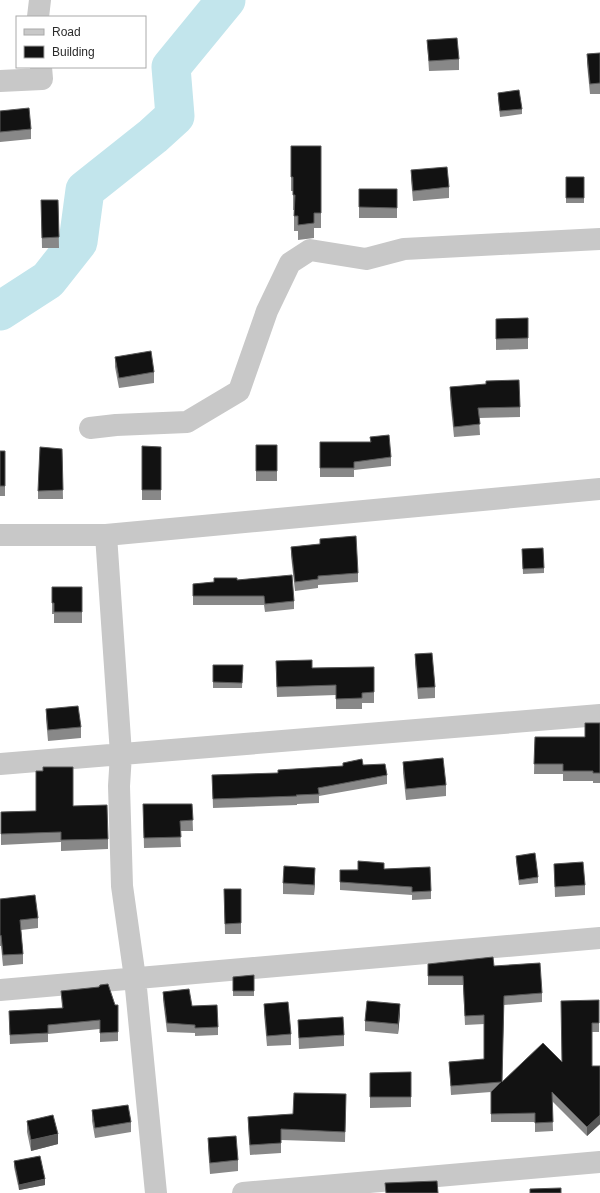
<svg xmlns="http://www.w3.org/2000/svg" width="600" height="1193" viewBox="0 0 600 1193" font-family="Arial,sans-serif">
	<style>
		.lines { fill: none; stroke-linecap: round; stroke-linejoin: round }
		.river { stroke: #c2e5ec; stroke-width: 39 }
		.minor { stroke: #c8c8c8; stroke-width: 22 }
		.wall { fill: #888 }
		.shaded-wall { fill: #595959 }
		.building { fill: #121212; stroke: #595959 }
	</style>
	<rect width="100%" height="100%" fill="#fff"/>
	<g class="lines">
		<path class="river" d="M0,311L48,280L78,242L85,190L153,136L175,116L171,67L226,0"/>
		<path class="minor" d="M38,17L40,0
			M0,81L42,79L41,67
			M90,428L116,425L187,422L239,391L267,311L290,263L310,250L366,259L404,249L600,239
			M0,535H106L600,489
			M106,535L121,754L119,786L122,886L135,978L156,1193
			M0,764L600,715
			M0,990L600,938
			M243,1193L600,1162"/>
	</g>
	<path class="wall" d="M427,40L459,59V70L429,71Z
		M600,53V94H590L587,64V54Z
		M498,93L522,109V114L500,117L498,98Z
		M0,111L31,129V139L0,142Z
		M291,146H321V228H314V238L298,240V231H294V210H293V191H291Z
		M411,170L449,187V198L413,201L411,180Z
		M566,177H584V203H566Z
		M359,189H397V218H359Z
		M41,200H58L59,248H42Z
		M528,318V349L496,350V319Z
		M115,357L154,372V383L119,388L115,367Z
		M450,387L520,407V417L479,418L480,435L454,437L450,398Z
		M370,437L391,457V466L354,470V477H320V442H370Z
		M256,445H277V481H256Z
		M142,446L161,447V500H142Z
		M62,449L63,499H38V491Z
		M0,451H5V496H0Z
		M320,539L358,573V582L318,585V588L295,591L291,556V547L320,544Z
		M522,549L544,568V573L523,574Z
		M237,580L294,601V609L265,612L264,605H193V584Z
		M52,587H82V623H54V614H52Z
		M415,654L435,687V698L418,699L415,664Z
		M213,665H243L242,688H213Z
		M374,667V703H362V709H336V695L277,697L276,672L312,668Z
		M46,709L81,727V738L48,741L46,719Z
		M600,723V783H593V781H563V774H534L535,737H585Z
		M403,762L446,785V796L406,800L403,773Z
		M343,763L363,765L387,775V784L319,796V803L297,804V805L213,808L212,775L278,773L343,766Z
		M143,804H192L193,831H180L181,847L144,848Z
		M73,806L108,839V849L61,851V842L1,845V812L36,811Z
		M516,856L538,877V883L519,885L516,861Z
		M554,864L585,885V895L555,897Z
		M384,869L431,891V899L412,900V895L340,890V870Z
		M315,879L314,895L283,894V883Z
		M224,889L241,923V934H225Z
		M0,899L38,918V928L21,930L23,954V964L3,966L1,946H0Z
		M428,964L494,966L542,993V1002L504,1005L502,1082L562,1062L599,1000V1032H592V1066H600V1124L587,1136L552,1101L553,1131L535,1132V1122H491V1092L451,1095L449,1062L484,1059V1024L465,1025L463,985H428Z
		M254,975V996H233V977Z
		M61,991L115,1005H118V1041L100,1042V1029L48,1034V1042L10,1044L9,1011L62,1008Z
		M163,992L192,1006L218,1027V1035L195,1036V1033L167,1032L163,1000Z
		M264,1004L291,1034V1045L267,1046L264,1014Z
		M400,1014L398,1034L365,1031V1021Z
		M298,1020L344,1035V1046L299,1049Z
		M411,1072V1107L370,1108V1073Z
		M346,1094L345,1142L281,1140V1153L250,1155L248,1127V1117L293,1114Z
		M92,1110L131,1122V1132L95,1138L92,1121Z
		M27,1121L58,1144L31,1151L27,1132Z
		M208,1138L238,1160V1171L210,1174L208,1148Z
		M14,1161L45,1185L19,1190L14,1167Z"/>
	<path class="shaded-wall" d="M315,868V879L314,895V885Z
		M400,1004V1014L398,1034V1024Z
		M600,1115V1124L587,1136V1127Z
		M58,1134V1144L31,1151V1140Z
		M45,1179V1185L19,1190V1185Z"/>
	<path class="building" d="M457,38L459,59L429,61L427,40Z
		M600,53V83L590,84L587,54Z
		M519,90L522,109L500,111L498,93Z
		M29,108L31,129L0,132V111Z
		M291,146H321V213H314V223L298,225V216H294L295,195H293V177H291Z
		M447,167L449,187L413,191L411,170Z
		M566,177H584V198H566Z
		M359,189H397V208L359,207Z
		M41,200H58L59,237L42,238Z
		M528,318V338L496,339V319Z
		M151,351L154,372L119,378L115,357Z
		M519,380L520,407L478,408L480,424L454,427L450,387L486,384V381Z
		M389,435L391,457L354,462V468H320V442H371L370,437Z
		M256,445H277V471H256Z
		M142,446L161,447V490H142Z
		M40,447L62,449L63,490L38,491Z
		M0,451H5V486H0Z
		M356,536L358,573L318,576V579L295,582L291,547L320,544V539Z
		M543,548L544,568L523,569L522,549Z
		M292,575L294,601L265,604L264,596H193V584L214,582V578H237V580Z
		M52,587H82V612H54V603H52Z
		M432,653L435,687L418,688L415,654Z
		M312,660V668L374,667V692L362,693V698L336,699V685L277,687L276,661Z
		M213,665H243L242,683L213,682Z
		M78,706L81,727L48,730L46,709Z
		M585,723H600V773H593V771H563V764H534L535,737H585Z
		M443,758L446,785L406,789L403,762Z
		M362,759L363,765L385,764L387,775L318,788L319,794L296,795L297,796L213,799L212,775L278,773V770L343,766V763Z
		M43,767H73V806L107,805L108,839L61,840V832L1,834V812L36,811V771H43Z
		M143,804H192L193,820L180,821L181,837L144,838Z
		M535,853L538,877L519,880L516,856Z
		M358,861L384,863V869L430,867L431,891L412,892V887L340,882V870H358Z
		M583,862L585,885L555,887L554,864Z
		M284,866L315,868L314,885L283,883Z
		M224,889H241V923L225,924Z
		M35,895L38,918L20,920L23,954L3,955L1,935L0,936V899Z
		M493,957L494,966L540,963L542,993L504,996L502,1082L543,1043L562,1062L561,1001L599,1000V1023H592V1066H600V1115L587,1127L552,1092L553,1122L535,1123V1113L491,1114V1092L501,1082L451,1086L449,1062L484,1059V1015L465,1016L463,976H428V964Z
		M254,975V991H233V977Z
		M108,984L115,1005H118V1032L100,1033V1020L48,1025V1033L10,1035L9,1011L63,1008L61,991L99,987L100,985Z
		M189,989L192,1006L217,1005L218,1027L195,1028V1025L167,1023L163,992Z
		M367,1001L400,1004L398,1024L365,1021Z
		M288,1002L291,1034L267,1036L264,1004Z
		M343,1017L344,1035L299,1038L298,1020Z
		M411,1072V1097H370V1073Z
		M294,1093L346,1094L345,1132L281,1129V1143L250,1145L248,1117L293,1114Z
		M128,1105L131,1122L95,1128L92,1110Z
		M53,1115L58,1134L31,1140L27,1121Z
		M236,1136L238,1160L210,1163L208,1138Z
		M40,1156L45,1179L19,1185L14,1161Z
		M437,1181L438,1193H386L385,1183Z
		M561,1188V1193H530V1189Z"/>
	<rect x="16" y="16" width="130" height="52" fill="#ffffff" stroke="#aaaaaa"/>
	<rect x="24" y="29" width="20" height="6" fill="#c8c8c8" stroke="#aaaaaa"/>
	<text x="52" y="36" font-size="12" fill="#2b2b2b">Road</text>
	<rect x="24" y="46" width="20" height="12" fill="#121212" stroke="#aaaaaa"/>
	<text x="52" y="56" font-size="12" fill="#2b2b2b">Building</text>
</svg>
